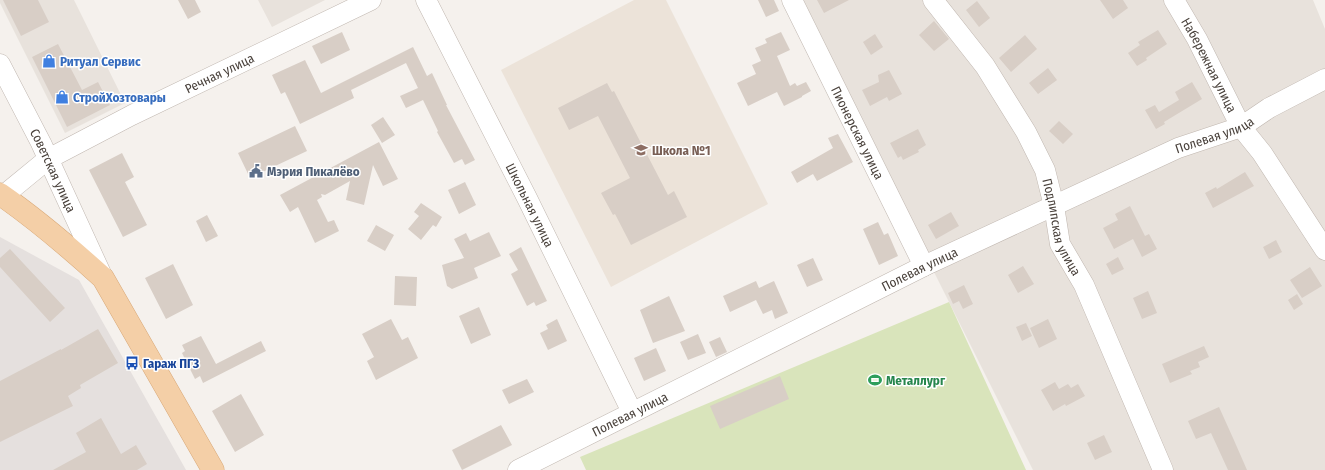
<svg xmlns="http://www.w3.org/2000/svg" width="1325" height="470" viewBox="0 0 1325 470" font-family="'Fira Sans Condensed',sans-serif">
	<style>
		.residential { fill: #e8e2dc }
		.industrial { fill: #e5e0de }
		.education { fill: #ece3d9 }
		.green { fill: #d9e4bb }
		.building { fill: #d8cec6 }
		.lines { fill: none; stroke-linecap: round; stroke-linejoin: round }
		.minor-casing { stroke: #c0b7b0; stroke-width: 21 }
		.major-casing { stroke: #d8a877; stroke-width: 23 }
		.minor { stroke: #fff; stroke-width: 20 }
		.major { stroke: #f4cfa7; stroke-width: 22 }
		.labels { text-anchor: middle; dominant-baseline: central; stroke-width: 3; stroke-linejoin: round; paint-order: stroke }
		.shop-label { font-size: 13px; font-weight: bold; fill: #366cbe; stroke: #fff; text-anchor: start }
		.street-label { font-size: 13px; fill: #49413b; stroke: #fff }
		.education-label { font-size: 13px; font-weight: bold; fill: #785e54; stroke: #fff; text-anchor: start }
		.service-label { font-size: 13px; font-weight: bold; fill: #4e5e75; stroke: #fff; text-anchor: start }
		.transit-label { font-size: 13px; font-weight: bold; fill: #164399; stroke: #fff; text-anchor: start }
		.leisure-label { font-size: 13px; font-weight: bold; fill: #27864d; stroke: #fff; text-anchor: start }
	</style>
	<rect width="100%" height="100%" fill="#f5f1ed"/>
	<path class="residential" d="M0,0H74L125,103L65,133L0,3Z
		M258,0H325L272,27Z
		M798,0H1313L1325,29V470H1033Z"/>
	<path class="industrial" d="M0,237L79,280L186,470H0Z"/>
	<path class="education" d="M634,0H666L768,204L611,287L501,70Z"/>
	<path class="green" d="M949,302L1026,470H586L580,457Z"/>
	<path class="building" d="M3,0H38L49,22L21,36Z
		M178,0H195L201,12L188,19Z
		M758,0H774L779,11L766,17Z
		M817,0H849L824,13Z
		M1100,0H1123L1128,8L1113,19Z
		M977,1L990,18L979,27L966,10Z
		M934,21L949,39L934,51L919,35Z
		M1158,30L1167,44L1146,58L1147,60L1137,66L1128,53L1140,45L1138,42Z
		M342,32L350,50L321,64L312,46Z
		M781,32L790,50L777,56L790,86L795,83L797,86L806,82L811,91L802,96V97L784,106L777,92L748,106L737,83L756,74L752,65L761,61L755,48L767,43L765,39Z
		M875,34L883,47L871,55L863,42Z
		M1025,35L1037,49L1011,72L999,58Z
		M58,44L82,90L98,82L110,105L67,127L32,57Z
		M413,47L427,76L432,73L447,105H446L475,160L465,165L462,159L454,163L437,132L438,131L423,100L406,108L400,96L418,88L406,63L351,90L354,98L300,124L285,92L281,94L272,75L305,60L321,93Z
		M1048,68L1057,80L1038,94L1029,83Z
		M889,70L902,94L889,101L887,97L870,106L862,90L879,82L878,75Z
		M1192,82L1202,99L1164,122L1165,124L1156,129L1145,110L1155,105L1159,112L1179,100L1175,92Z
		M607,83L612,92L614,91L668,195L674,191L687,217L631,245L615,214L613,215L601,193L630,178L598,116L569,130L558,108Z
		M383,117L395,135L382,143L371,125Z
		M1059,121L1073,134L1063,144L1049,131Z
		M295,126L307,151L250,178L238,153Z
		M918,129L926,145L918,150L919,152L903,160L901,156L898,158L890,143Z
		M838,134L853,162L817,181L813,174L797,183L791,172L833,148L828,138Z
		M379,142L398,179L383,186L373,165L364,205L346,200L350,181L325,195L321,194L322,197L317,200L328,222L334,220L339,231L315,243L298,207L290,212L280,195Z
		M122,153L134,177L125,182L147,225L123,237L89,170Z
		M1245,172L1254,186L1213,208L1205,193L1216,187L1217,189Z
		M465,182L476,205L459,214L448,190Z
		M421,203L442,217L436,227L433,225L421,240L408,229L419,216L414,212Z
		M1130,206L1145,236L1149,234L1157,249L1142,257L1133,239L1114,249L1103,228L1118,220L1115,214Z
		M951,212L959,226L936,239L928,225Z
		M207,215L218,236L206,242L196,221Z
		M878,222L884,235L888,233L898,256L879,265L863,229Z
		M376,225L394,235L385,251L367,241Z
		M489,232L501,256L474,268L478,278L452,289L447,286L442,265L464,258L454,239L466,233L470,241Z
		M1276,240L1282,252L1269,259L1263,247Z
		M521,247L547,301L536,306L534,302L527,306L511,274L518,270L509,254Z
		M10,249L65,308L50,322L0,267V258Z
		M1118,257L1124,269L1112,275L1106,264Z
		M813,258L823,280L807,287L797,265Z
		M173,264L193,305L166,319L145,278Z
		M1023,266L1034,284L1018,293L1008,275Z
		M1310,267L1322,286L1302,298L1290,280Z
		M395,276L417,277L416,306L394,305Z
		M756,281L759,288L774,281L788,313L775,319L772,310L763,314L756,300L730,312L723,296Z
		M964,285L973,304L963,309L959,301L953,304L948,293Z
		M1148,291L1157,313L1142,319L1133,298Z
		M1297,294L1303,304L1294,310L1288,300Z
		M669,296L685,331L653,343L640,310Z
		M479,307L491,335L471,344L459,316Z
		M391,319L402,340L408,337L418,358L376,380L367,361L374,357L362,334Z
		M557,319L567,341L548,350L540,333L548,329L546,325Z
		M1048,319L1057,339L1039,348L1030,328Z
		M1026,323L1032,336L1022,341L1016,327Z
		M98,329L118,363L80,385L81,388L68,396L73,406L0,442V381L61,349V350Z
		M698,334L706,353L688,360L680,342Z
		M201,336L216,364L261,341L266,351L203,383L200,376L195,379L182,353L185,351L182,345Z
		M720,337L727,352L716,357L709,342Z
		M1204,346L1209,357L1198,362L1200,367L1190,371L1192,374L1170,383L1162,364Z
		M656,348L666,371L644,381L634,358Z
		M780,376L789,399L720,429L710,406Z
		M527,379L534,392L509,404L502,390Z
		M1055,382L1059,389L1068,384L1071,388L1078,384L1085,396L1066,406L1065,404L1053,411L1041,390Z
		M241,394L264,435L235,452L212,411Z
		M1219,407L1233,438L1247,470H1228L1211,433L1196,439L1188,421Z
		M101,418L121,454L136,445L147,464L137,470H53L86,452L76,433Z
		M501,425L512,445L462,470L452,450Z
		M1104,435L1112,452L1095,460L1087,443Z"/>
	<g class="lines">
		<g class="minor-casing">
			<g id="minor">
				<path id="s1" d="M426,0L527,198L632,412"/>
				<path id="s2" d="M792,0L924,266"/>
				<path id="s3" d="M933,0L985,66L1026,132L1045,170L1054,206L1060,244L1084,285L1163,470"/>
				<path id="s4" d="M1174,0L1197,39L1241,127L1262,153L1325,250"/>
				<path id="s5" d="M0,64L41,143L103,278"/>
				<path id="s6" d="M3,196L48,159L132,115L371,0"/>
				<path id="s7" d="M518,470L924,266L1178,148L1241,127L1269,108L1325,79"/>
			</g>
		</g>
		<g class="major-casing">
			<path id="major" d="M0,194C36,219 70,248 103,278L213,470"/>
		</g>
		<use href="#minor" class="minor"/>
		<use href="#major" class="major"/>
	</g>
	<defs>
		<g id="shop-bare" transform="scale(1.08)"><path d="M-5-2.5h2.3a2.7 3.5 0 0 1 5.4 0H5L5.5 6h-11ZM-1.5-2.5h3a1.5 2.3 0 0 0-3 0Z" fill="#3f7fe0" stroke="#fff" stroke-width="2.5" paint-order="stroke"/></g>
		<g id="school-bare" transform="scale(1.08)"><path d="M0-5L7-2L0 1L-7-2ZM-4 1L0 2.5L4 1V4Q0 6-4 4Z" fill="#8d6e63" stroke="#fff" stroke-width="2.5" paint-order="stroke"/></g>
		<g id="civic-bare" transform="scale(1.08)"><path d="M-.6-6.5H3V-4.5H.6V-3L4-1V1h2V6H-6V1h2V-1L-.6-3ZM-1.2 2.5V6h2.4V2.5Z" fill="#5c6f8a" stroke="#fff" stroke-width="2.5" paint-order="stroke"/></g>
		<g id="bus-bare" transform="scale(1.08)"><path d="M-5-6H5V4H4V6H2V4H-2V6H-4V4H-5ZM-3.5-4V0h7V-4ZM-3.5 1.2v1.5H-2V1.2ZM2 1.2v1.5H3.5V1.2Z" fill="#1a4fb4" stroke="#fff" stroke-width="2.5" paint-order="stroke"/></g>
		<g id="stadium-bare" transform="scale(1.08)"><path d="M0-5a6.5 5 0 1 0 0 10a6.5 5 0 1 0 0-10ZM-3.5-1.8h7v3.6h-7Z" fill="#2e9e5b" stroke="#fff" stroke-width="2.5" paint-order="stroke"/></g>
	</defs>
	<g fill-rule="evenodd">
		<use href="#shop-bare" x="49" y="61"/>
		<use href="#shop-bare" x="62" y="97"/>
		<use href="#school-bare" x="641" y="150"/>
		<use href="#civic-bare" x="256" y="171"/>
		<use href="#bus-bare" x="132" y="363"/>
		<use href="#stadium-bare" x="875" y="380"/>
	</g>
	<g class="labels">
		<g class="shop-label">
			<text x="60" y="61">Ритуал Сервис</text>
			<text x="73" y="97">СтройХозтовары</text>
		</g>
		<g class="street-label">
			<text stroke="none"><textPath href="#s4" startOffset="74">Набережная улица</textPath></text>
			<text stroke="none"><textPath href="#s6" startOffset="250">Речная улица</textPath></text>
			<text stroke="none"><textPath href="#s2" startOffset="148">Пионерская улица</textPath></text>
			<text stroke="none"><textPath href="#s7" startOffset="773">Полевая улица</textPath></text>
			<text stroke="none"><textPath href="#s5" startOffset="119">Советская улица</textPath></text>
			<text stroke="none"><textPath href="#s1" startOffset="230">Школьная улица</textPath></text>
			<text stroke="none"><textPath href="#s3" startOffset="264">Подлипская улица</textPath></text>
			<text stroke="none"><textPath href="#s7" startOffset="449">Полевая улица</textPath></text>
			<text stroke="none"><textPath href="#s7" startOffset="125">Полевая улица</textPath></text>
		</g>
		<g class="education-label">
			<text x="652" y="150">Школа №1</text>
		</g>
		<g class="service-label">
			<text x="267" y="171">Мэрия Пикалёво</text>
		</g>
		<g class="transit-label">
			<text x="143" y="363">Гараж ПГЗ</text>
		</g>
		<g class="leisure-label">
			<text x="886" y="380">Металлург</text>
		</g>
	</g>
</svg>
